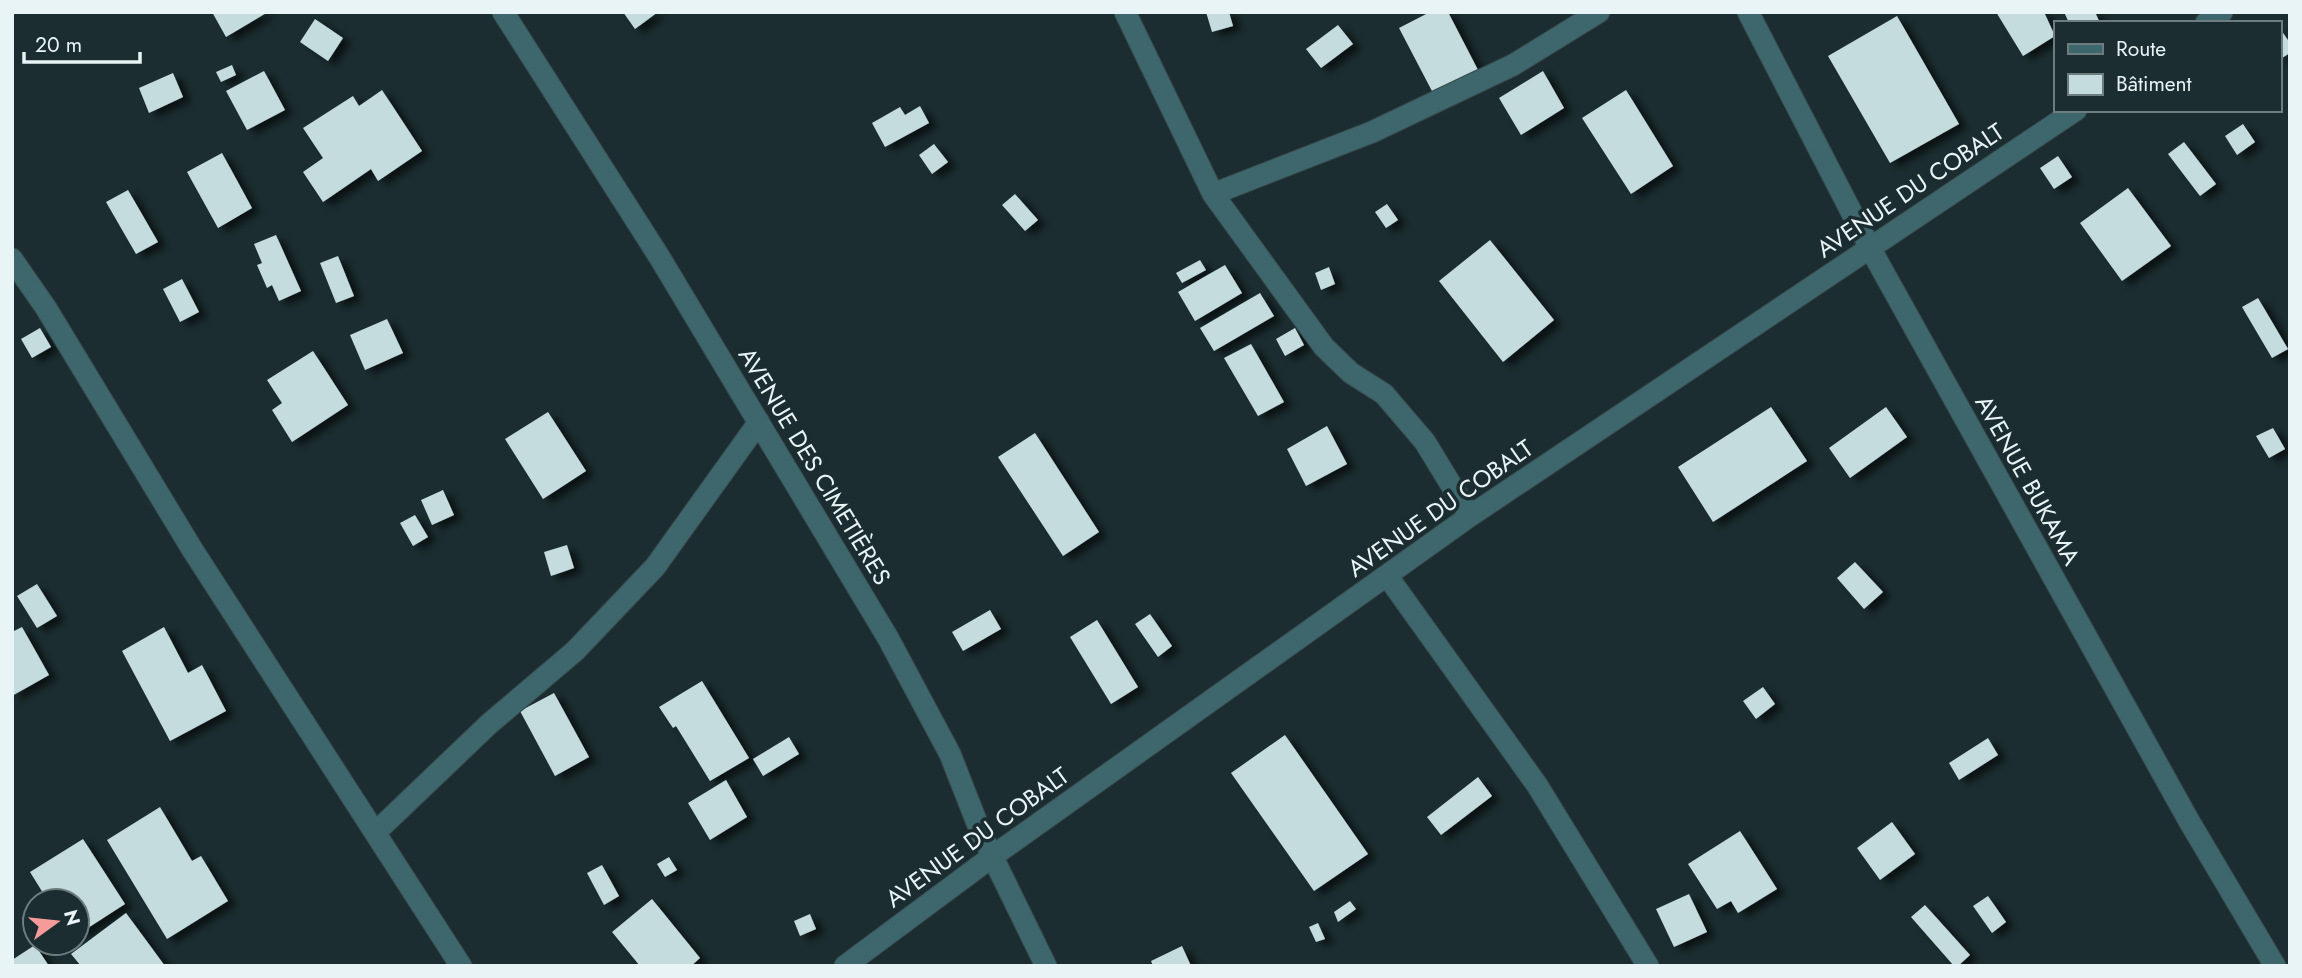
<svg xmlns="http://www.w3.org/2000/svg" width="2302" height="978" viewBox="0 0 2302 978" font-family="Jost,sans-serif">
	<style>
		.building { fill: #c5dcdf; filter: url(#shadow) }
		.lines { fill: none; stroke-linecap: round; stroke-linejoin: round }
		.minor-casing { stroke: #38494c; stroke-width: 23 }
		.minor { stroke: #3d676c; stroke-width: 21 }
		.labels { text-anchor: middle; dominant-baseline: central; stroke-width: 7; stroke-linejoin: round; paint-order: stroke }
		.street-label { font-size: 24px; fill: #e8f4f5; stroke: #1b2d30 }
	</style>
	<defs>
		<filter id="shadow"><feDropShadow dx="8" dy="4.5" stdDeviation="3.5" flood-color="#0009"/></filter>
	</defs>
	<rect width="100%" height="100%" fill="#1b2d30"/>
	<path class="building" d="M212,12H268L226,37Z
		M623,12H658L635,29Z
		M1206,12H1229L1233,26L1212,32Z
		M1430,12H1448L1478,70L1433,93L1399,28Z
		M1996,12H2044L2055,36L2023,56Z
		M2064,12H2095L2100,23H2069Z
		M1897,16L1959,124L1890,163L1828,56Z
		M315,19L343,38L328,61L300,42Z
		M1338,25L1353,44L1321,68L1306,49Z
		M2279,27L2290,43V53L2279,60Z
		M232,65L236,75L221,82L216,72Z
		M264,71L285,110L247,130L226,91Z
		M1543,71L1564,108L1521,135L1499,98Z
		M173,73L183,97L149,113L139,88Z
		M382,90L422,151L378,181L371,169L323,202L303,172L323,158L303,128L353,96L359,106Z
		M1626,90L1673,166L1631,194L1582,118Z
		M920,106L929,123L885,147L872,123L900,107L905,115Z
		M2243,124L2255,142L2237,155L2225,136Z
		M2184,142L2216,184L2200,196L2168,154Z
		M934,144L948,162L932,174L919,155Z
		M222,153L252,208L218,228L187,172Z
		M2058,156L2072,177L2054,189L2040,168Z
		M2128,188L2171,246L2122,281L2080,223Z
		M128,190L158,242L136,254L106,202Z
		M1015,194L1038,220L1025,231L1002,205Z
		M1387,204L1398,220L1386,228L1375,212Z
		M276,235L301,291L279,301L272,285L267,288L257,265L262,263L254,244Z
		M1490,240L1554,320L1503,362L1439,281Z
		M338,256L354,296L336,303L320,263Z
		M1200,260L1206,270L1182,283L1176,273Z
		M1225,265L1242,293L1195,321L1178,292Z
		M1329,267L1335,284L1321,290L1315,273Z
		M182,279L199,312L180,322L163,289Z
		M1260,293L1274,316L1214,351L1200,328Z
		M2258,298L2288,349L2272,358L2242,307Z
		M387,319L403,353L365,370L350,335Z
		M40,328L51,347L32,358L21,339Z
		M1295,328L1304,345L1285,356L1276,339Z
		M1251,344L1284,402L1258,416L1224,358Z
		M313,351L348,405L292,442L272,410L282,403L267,380Z
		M1771,407L1807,461L1713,522L1678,467Z
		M1886,407L1907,437L1850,478L1829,448Z
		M548,412L586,471L543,499L505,439Z
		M1327,426L1347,464L1306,486L1287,449Z
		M2273,428L2285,449L2269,458L2256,436Z
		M1035,433L1099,532L1063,556L998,457Z
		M443,490L454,515L432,525L421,500Z
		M415,515L428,537L413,546L400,523Z
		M567,545L574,568L551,576L544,552Z
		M1855,562L1883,592L1864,609L1837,578Z
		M37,584L57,616L37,628L17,596Z
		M990,610L1001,629L963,651L952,632Z
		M1150,614L1172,646L1158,657L1135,624Z
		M1097,620L1138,687L1111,704L1070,637Z
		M22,627L49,675L12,696V632Z
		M164,627L188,673L202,665L226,711L170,741L122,651Z
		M702,681L749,758L710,781L676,726L673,728L659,707Z
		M1763,687L1775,704L1756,719L1743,701Z
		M554,693L589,757L555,776L520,711Z
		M1285,735L1368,854L1314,891L1231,773Z
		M789,737L799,754L763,776L753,759Z
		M1988,738L1998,755L1959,780L1949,763Z
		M1478,777L1492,796L1441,835L1427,817Z
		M726,780L747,817L710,840L688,803Z
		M160,807L192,861L201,856L228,901L167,939L107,840Z
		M1892,822L1915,854L1880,880L1857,848Z
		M1740,831L1777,889L1738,913L1731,901L1717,909L1688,864Z
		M83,839L125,904L77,935V901H48L30,872Z
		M669,857L677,870L665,877L657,864Z
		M602,865L619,896L604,905L587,873Z
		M1689,894L1707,932L1674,947L1656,909Z
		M1988,896L2006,922L1992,933L1973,906Z
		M652,899L700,958L691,966H640L612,932Z
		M1350,901L1356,909L1338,922L1334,912Z
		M1925,905L1970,955L1958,966H1954L1911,917Z
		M126,913L165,966H81L71,954Z
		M810,914L816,929L800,936L794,921Z
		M1318,923L1325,939L1316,942L1309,927Z
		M35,945L49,966H12V960Z
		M1182,946L1191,966H1153L1151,961Z"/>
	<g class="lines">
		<g class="minor-casing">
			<path id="minor" d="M503,12L660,258L888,638L950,754L981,833L1046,966
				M1125,12L1213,194L1324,347L1351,373L1384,394L1425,442L1470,516
				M1748,12L1870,248L2189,821L2275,966
				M2206,23L2222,12
				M1213,194L1372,132L1513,65L1599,12
				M12,259L46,308L192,549L461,966
				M1388,577L1537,785L1648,966
				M377,831L489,724L575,651L655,567L759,422
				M845,966L993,856L1470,516L2076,110"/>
		</g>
		<use href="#minor" class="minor"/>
	</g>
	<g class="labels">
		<g class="street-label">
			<text transform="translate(1910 190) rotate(-34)">AVENUE DU COBALT</text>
			<text transform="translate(815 466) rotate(59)">AVENUE DES CIMETIÈRES</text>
			<text transform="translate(2028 480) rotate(61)">AVENUE BUKAMA</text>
			<text transform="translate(1440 508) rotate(-35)">AVENUE DU COBALT</text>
			<text transform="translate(977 837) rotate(-36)">AVENUE DU COBALT</text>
		</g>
	</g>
	<rect width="2302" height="978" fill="none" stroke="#e8f4f5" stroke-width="28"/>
	<rect x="2054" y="21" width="228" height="91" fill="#1b2d30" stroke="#6d7d7f" stroke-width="2"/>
	<rect x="2068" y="44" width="35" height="10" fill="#3d676c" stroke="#6d7d7f" stroke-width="2"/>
	<text x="2116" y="56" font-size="21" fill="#e8f4f5">Route</text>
	<rect x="2068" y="74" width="35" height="21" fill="#c5dcdf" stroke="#6d7d7f" stroke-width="2"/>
	<text x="2116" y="91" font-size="21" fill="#e8f4f5">Bâtiment</text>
	<g transform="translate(56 922) rotate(75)"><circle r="33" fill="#1b2d30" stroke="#6d7d7f" stroke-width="2"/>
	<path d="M0-5L12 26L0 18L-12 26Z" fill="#f59b9a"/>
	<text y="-10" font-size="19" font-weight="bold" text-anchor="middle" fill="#e8f4f5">N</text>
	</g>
	<path d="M24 52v10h116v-10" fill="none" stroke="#e8f4f5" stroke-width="3.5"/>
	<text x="35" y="52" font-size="21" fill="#e8f4f5" stroke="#1b2d30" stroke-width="5" paint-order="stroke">20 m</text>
</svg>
